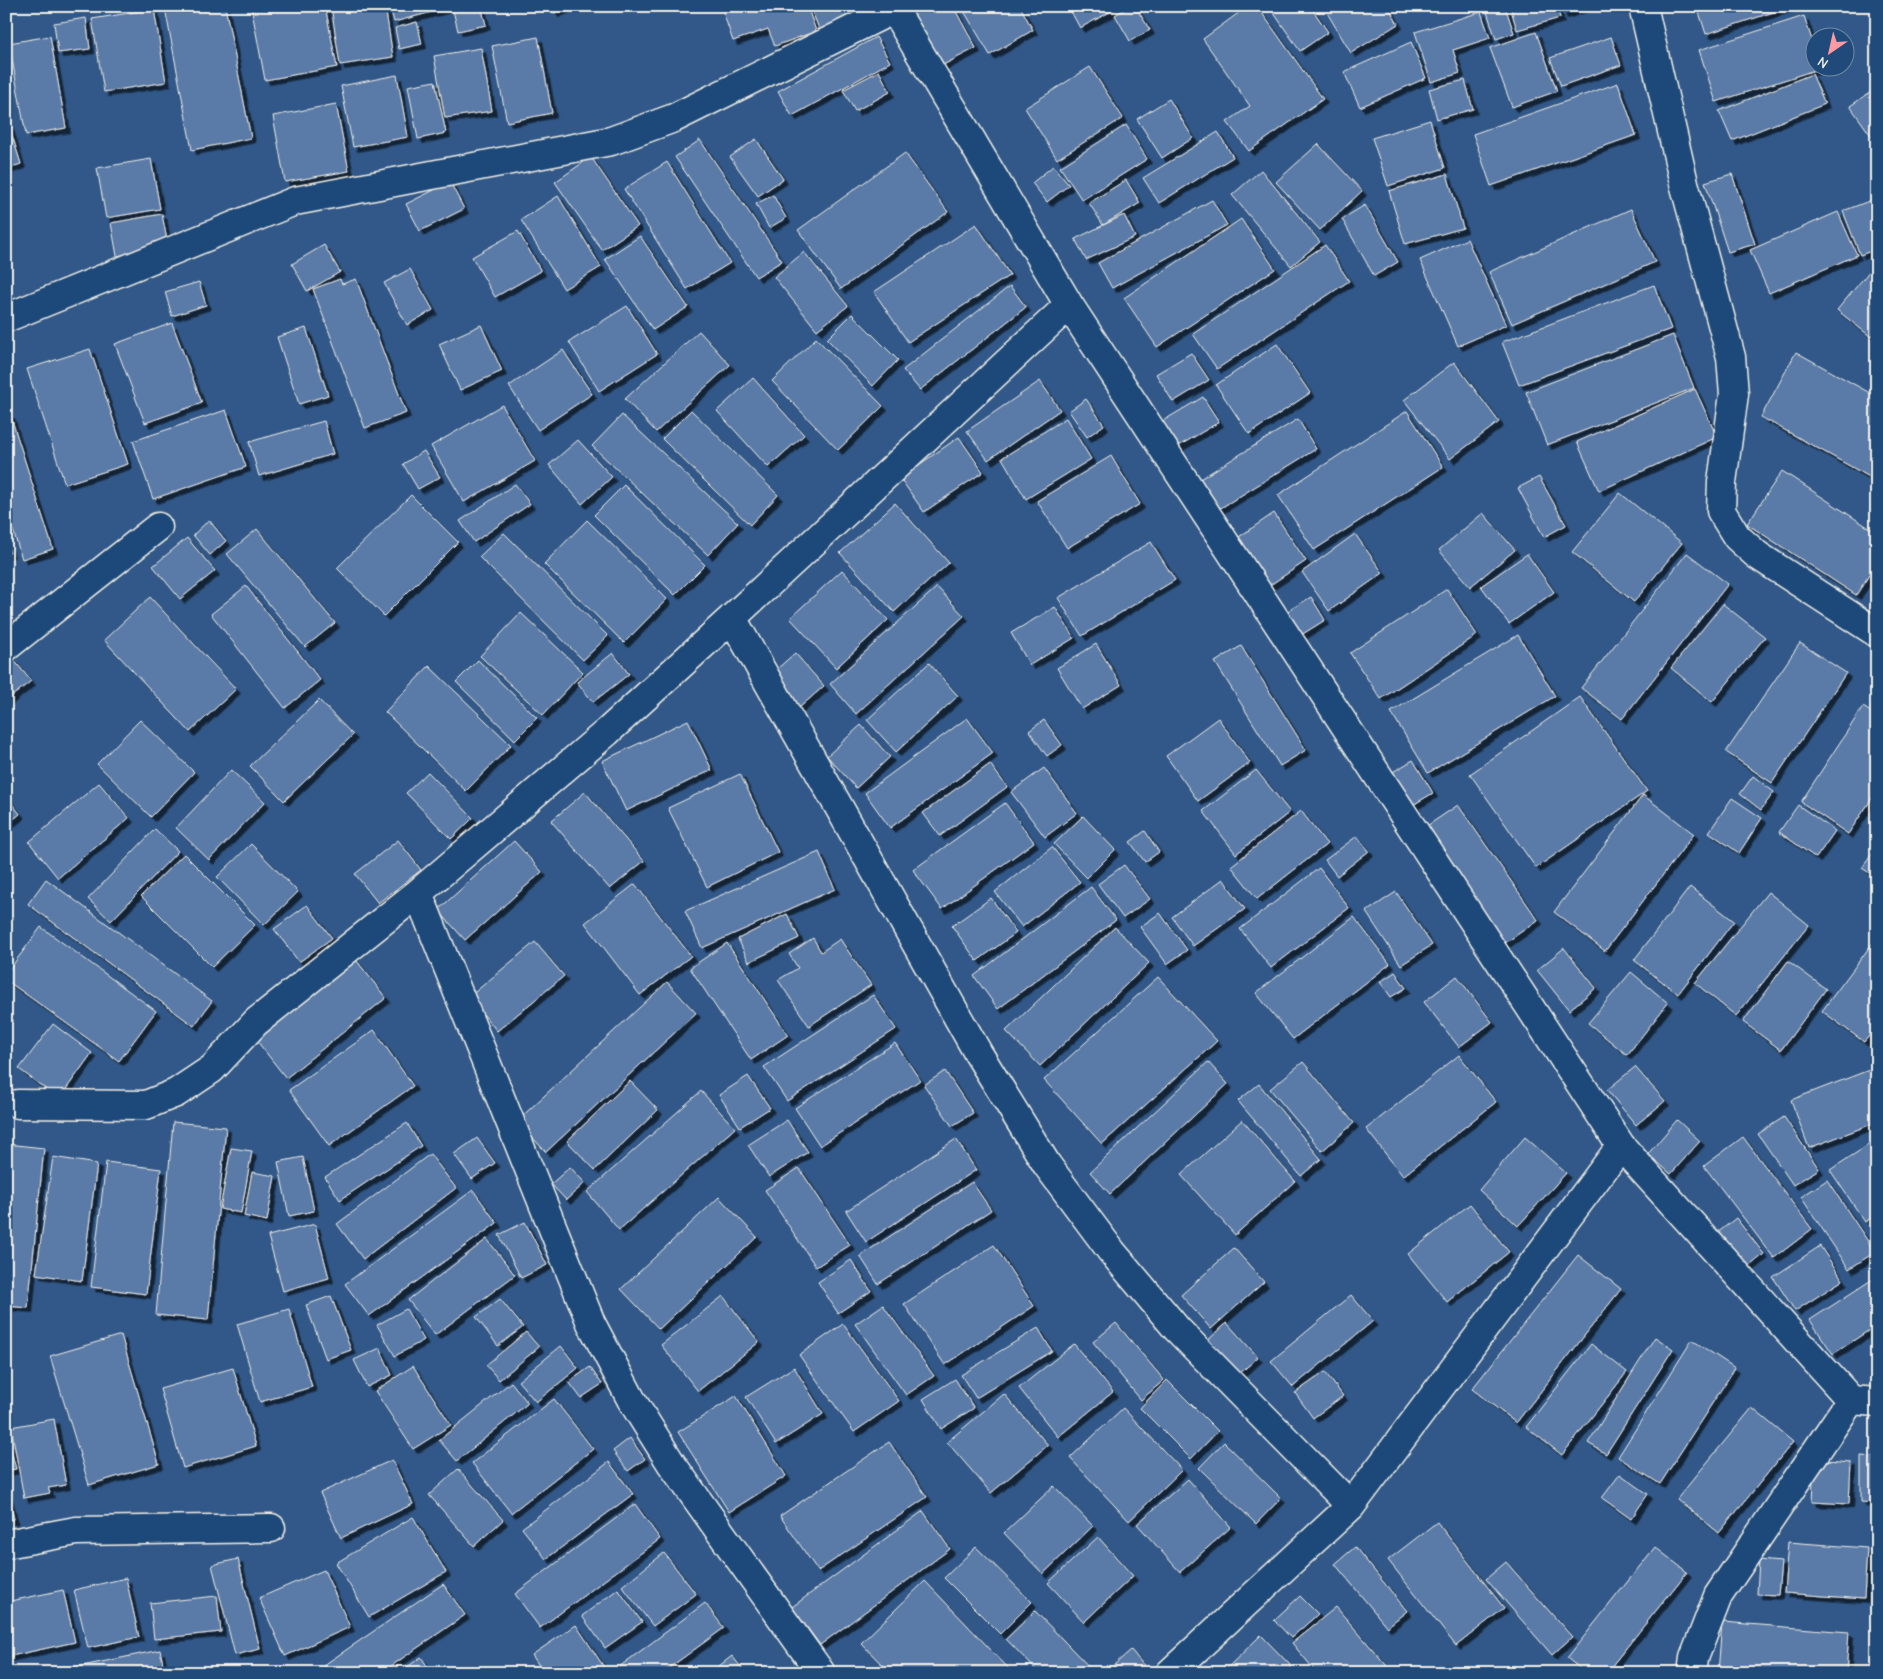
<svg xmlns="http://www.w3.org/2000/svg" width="1883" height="1679" viewBox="0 0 1883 1679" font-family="'Comic Neue',sans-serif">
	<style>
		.building { fill: #5a7aa7; stroke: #f4f1e8; filter: url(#shadow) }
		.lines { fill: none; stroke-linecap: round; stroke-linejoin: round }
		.minor-casing { stroke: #f4f1e8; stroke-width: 31 }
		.minor { stroke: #1f4a7a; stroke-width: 28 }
	</style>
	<defs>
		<filter id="shadow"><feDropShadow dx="4.5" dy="4.5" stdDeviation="0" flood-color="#0009"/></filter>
	</defs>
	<rect width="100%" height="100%" fill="#315888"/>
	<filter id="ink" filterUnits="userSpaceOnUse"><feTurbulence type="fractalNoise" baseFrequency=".02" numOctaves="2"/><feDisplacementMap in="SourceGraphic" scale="10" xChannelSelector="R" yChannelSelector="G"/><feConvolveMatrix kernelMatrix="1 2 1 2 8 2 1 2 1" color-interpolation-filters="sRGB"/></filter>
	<g filter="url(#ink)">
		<path class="building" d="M176,6H225L251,138L192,150L165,8Z
			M251,6H325L337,67L265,80Z
			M331,6H385L393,57L340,65Z
			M390,6H446L447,8L394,22Z
			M452,6H481L486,25L458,31Z
			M551,6H570L554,13Z
			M721,6H807L816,31L775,46L768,29L733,41Z
			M810,6H855L860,18L821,34Z
			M909,6H953L976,48L941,66Z
			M961,6H1020L1033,30L990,55Z
			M1068,6H1121L1080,28Z
			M1130,6H1135L1150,30L1130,41L1115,15Z
			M1248,6H1257L1323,99L1249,151L1227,122L1250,106L1203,39Z
			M1269,6H1310L1328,32L1300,51Z
			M1323,6H1388L1398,24L1351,53Z
			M1485,6H1505L1514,33L1496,39Z
			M1510,6H1557L1560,18L1517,30Z
			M1560,6H1587L1563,14Z
			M1697,6H1792L1706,34Z
			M154,9L166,82L104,92L92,19Z
			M1481,12L1490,38L1453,50L1460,73L1431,82L1415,32Z
			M1804,16L1816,52V68H1821L1716,102L1699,50Z
			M86,18L90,49L58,53L54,23Z
			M417,22L422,44L399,49L395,28Z
			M1536,32L1557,91L1512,107L1490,48Z
			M50,36L66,128L26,135L9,43Z
			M538,37L552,113L507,122L492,46Z
			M876,37L890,62L792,116L778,91Z
			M1611,37L1621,65L1561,86L1550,58Z
			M1411,42L1426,78L1360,107L1344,72Z
			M481,48L492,111L445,118L434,56Z
			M1090,67L1123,118L1057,159L1025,108Z
			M879,71L890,92L855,111L843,90Z
			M1812,74L1825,104L1732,141L1719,111Z
			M397,75L408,137L353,147L341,86Z
			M1465,80L1473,109L1437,119L1429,89Z
			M435,81L446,133L418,139L408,86Z
			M1618,83L1636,135L1491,186L1473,134Z
			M1877,88V144L1850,106Z
			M1169,99L1193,138L1162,158L1137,119Z
			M336,104L349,171L285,182L273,116Z
			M6,116L21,164L6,169Z
			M1430,120L1445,168L1388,186L1372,138Z
			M1126,125L1147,159L1082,200L1060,167Z
			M1218,132L1233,157L1159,203L1143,178Z
			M756,139L783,179L758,196L730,157Z
			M700,140L782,261L756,277L675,157Z
			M1318,144L1362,191L1320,230L1276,182Z
			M905,153L948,212L841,289L798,230Z
			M591,157L638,226L602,250L555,182Z
			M151,159L160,209L106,218L97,168Z
			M667,162L730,263L687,289L624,189Z
			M1053,166L1069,185L1047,202L1032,183Z
			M1261,170L1320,242L1291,266L1232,195Z
			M1447,174L1463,228L1405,244L1389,191Z
			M1732,174L1755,244L1728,252L1705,182Z
			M1126,180L1140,203L1103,225L1089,203Z
			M450,182L464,209L420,231L406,204Z
			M773,195L786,218L769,228L756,204Z
			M558,196L601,267L564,289L521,220Z
			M1877,198V249L1860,255L1843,211Z
			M1212,200L1227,225L1112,288L1098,263Z
			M1365,205L1398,262L1374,276L1342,219Z
			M1631,209L1655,262L1512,324L1489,272Z
			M1838,212L1857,255L1769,293L1750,250Z
			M162,214L168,246L117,256L111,223Z
			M1124,215L1135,237L1086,260L1075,239Z
			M1241,219L1275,269L1157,347L1124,298Z
			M976,224L1010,275L908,342L874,292Z
			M518,231L541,271L495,297L472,257Z
			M640,236L688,307L653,330L605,259Z
			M1467,239L1506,325L1458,346L1420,260Z
			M324,245L340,272L307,291L292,264Z
			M1325,245L1349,281L1217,369L1193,334Z
			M804,252L848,306L817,330L774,277Z
			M1877,262V330L1871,337L1837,310Z
			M410,269L433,310L407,325L384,283Z
			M340,279L342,284L356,279L406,413L365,428L313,289Z
			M199,282L206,305L172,316L165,292Z
			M1654,285L1671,329L1519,385L1502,342Z
			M1010,286L1026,307L920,390L903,370Z
			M627,306L657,354L599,391L569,342Z
			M852,314L898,360L873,386L827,339Z
			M172,323L202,403L145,423L115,344Z
			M481,325L502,371L460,390L439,344Z
			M306,328L328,395L299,404L277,337Z
			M699,331L730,365L656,432L625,399Z
			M1673,335L1694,388L1547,445L1526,392Z
			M816,338L883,406L838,450L772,381Z
			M1277,344L1310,393L1249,434L1216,385Z
			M90,349L128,464L65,484L27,369Z
			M563,350L592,394L538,430L509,386Z
			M1796,352L1877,397V481L1761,417Z
			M1191,353L1209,380L1173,402L1156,374Z
			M1454,362L1499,422L1450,459L1404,400Z
			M753,378L804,435L768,467L717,411Z
			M1040,381L1060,410L988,460L967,431Z
			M1695,389L1717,437L1599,491L1577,442Z
			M1203,397L1219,422L1177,447L1161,422Z
			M1086,399L1104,425L1087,437L1069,411Z
			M502,405L535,461L464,502L431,446Z
			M226,410L246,467L153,499L133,441Z
			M691,410L778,495L750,525L662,439Z
			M1407,411L1443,467L1314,550L1278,495Z
			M10,414L53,549L22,559L6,508V415Z
			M622,415L738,523L708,555L592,446Z
			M1066,418L1091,459L1026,499L1002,458Z
			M1298,419L1316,449L1219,509L1200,479Z
			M324,421L333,454L259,476L249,442Z
			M959,437L983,472L924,512L900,478Z
			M578,440L612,477L582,504L549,465Z
			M424,451L440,477L418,489L403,464Z
			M1111,456L1140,504L1067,548L1037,501Z
			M1782,471L1877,533V563L1856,595L1747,524Z
			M1539,477L1566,525L1544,537L1518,488Z
			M515,484L530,504L474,542L460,521Z
			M624,485L705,565L675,595L594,515Z
			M1620,493L1682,543L1634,602L1572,552Z
			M411,495L458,542L384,616L337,568Z
			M895,503L949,563L894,612L840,553Z
			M1274,513L1306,561L1261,591L1230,543Z
			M1483,513L1515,550L1470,587L1439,550Z
			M209,520L226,541L210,555L193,535Z
			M587,520L667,599L624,643L544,564Z
			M257,529L335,623L305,647L227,554Z
			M504,533L608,636L583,660L479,557Z
			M1355,534L1383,573L1329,611L1302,572Z
			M187,538L215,571L180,599L153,566Z
			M6,541L10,553L6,554Z
			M1151,542L1175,580L1082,636L1058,598Z
			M1687,553L1728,584L1622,719L1581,688Z
			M1527,554L1554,592L1509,624L1481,586Z
			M842,570L888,620L836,668L790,618Z
			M246,586L320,680L285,708L211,614Z
			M937,587L964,616L856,714L830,684Z
			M1447,589L1477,635L1381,699L1350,653Z
			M150,597L236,689L190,732L104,640Z
			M1311,597L1325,620L1301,635L1286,612Z
			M1723,604L1765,637L1712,702L1671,668Z
			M1055,607L1074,638L1030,665L1011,633Z
			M521,613L583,672L543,715L480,656Z
			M1518,635L1555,696L1428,773L1391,712Z
			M1800,643L1846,673L1772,783L1726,752Z
			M1096,644L1121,685L1082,709L1057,668Z
			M1241,646L1306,750L1280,766L1215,662Z
			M613,653L629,674L593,702L577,682Z
			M795,653L824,686L799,708L769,676Z
			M13,659L31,681L6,701V664Z
			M478,660L537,718L515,740L456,682Z
			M929,663L958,696L896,752L867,720Z
			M429,666L511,745L466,791L385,712Z
			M1580,697L1647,791L1536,868L1470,774Z
			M319,700L353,735L284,801L250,766Z
			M1863,707L1877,716V791L1848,834L1801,802Z
			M967,718L993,753L890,828L865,793Z
			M1218,718L1250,763L1198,801L1166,756Z
			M140,720L194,772L151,817L97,764Z
			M688,720L712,770L626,811L602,761Z
			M1044,720L1062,745L1047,756L1029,731Z
			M861,725L890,757L856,788L827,756Z
			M1413,760L1433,793L1406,809L1386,776Z
			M990,764L1007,787L940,836L923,813Z
			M1044,768L1077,813L1045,837L1011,792Z
			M231,770L265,802L209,860L176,828Z
			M1256,770L1290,812L1236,854L1203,811Z
			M428,772L473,818L451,839L406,793Z
			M740,774L778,852L707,887L668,808Z
			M1753,776L1774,792L1761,810L1740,794Z
			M99,783L129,818L58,878L29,842Z
			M585,792L644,861L610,889L551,821Z
			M1643,795L1694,834L1605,951L1554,912Z
			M6,796L20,814L6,825Z
			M1732,798L1762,818L1739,853L1709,832Z
			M1005,803L1034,842L942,909L913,870Z
			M1458,805L1538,920L1501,946L1421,830Z
			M1798,805L1835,831L1816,858L1779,832Z
			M1301,811L1327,844L1257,899L1231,866Z
			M1083,816L1115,850L1087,878L1054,844Z
			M155,829L178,851L111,921L88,899Z
			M1145,831L1159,852L1145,862L1130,842Z
			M1357,836L1369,851L1337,876L1325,860Z
			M398,840L421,870L378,903L355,874Z
			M514,841L542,872L465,940L438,910Z
			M251,844L298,892L264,925L217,877Z
			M1052,847L1080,882L1022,927L995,892Z
			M1877,847V878L1862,868Z
			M819,852L835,889L702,948L685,911Z
			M184,854L255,925L212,967L141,896Z
			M1124,865L1150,899L1123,918L1098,884Z
			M1319,868L1349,908L1271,968L1240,929Z
			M46,879L212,1001L194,1026L28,904Z
			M1223,879L1245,909L1193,946L1172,917Z
			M635,884L691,956L640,995L585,923Z
			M1091,887L1116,920L998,1009L974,976Z
			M1690,887L1734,921L1678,994L1634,960Z
			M1396,892L1432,945L1401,965L1366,912Z
			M1768,892L1809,925L1736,1016L1695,983Z
			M991,898L1016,933L977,961L952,926Z
			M307,905L332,938L299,962L274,929Z
			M1160,913L1187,950L1167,964L1140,927Z
			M787,914L799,938L749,962L738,939Z
			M1354,917L1390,964L1293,1039L1256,993Z
			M41,927L156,1011L119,1061L6,980V974Z
			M1115,927L1149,963L1040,1066L1006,1031Z
			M1877,937V1026L1864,1042L1822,1011Z
			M813,938L821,952L840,939L871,985L809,1026L778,980L798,968L789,954Z
			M535,942L564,976L497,1031L469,997Z
			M727,943L788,1035L751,1060L690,968Z
			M1564,948L1596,988L1569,1010L1537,970Z
			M353,956L386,998L286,1078L253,1036Z
			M1788,961L1826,989L1781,1050L1743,1022Z
			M1395,972L1406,988L1391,997L1380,982Z
			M1631,972L1668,1003L1627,1055L1588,1023Z
			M1457,976L1492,1022L1459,1047L1424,1002Z
			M1158,977L1217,1041L1102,1144L1044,1080Z
			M667,982L696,1013L546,1152L517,1121Z
			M873,995L896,1029L787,1101L764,1067Z
			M53,1024L92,1053L59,1099L19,1069Z
			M374,1030L413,1086L329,1146L289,1090Z
			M895,1043L920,1080L820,1146L795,1108Z
			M1459,1055L1496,1102L1403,1176L1366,1129Z
			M1208,1062L1228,1084L1110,1194L1090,1172Z
			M1303,1062L1354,1123L1322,1151L1270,1089Z
			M1635,1067L1665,1101L1636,1125L1607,1090Z
			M1877,1067V1122L1809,1148L1791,1100Z
			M945,1071L973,1113L952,1126L924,1085Z
			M748,1076L770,1108L740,1127L719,1095Z
			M630,1081L658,1110L595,1170L567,1141Z
			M1259,1084L1321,1159L1301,1176L1238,1101Z
			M701,1091L735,1128L619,1230L587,1192Z
			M1784,1117L1819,1169L1793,1185L1758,1134Z
			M787,1120L808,1152L769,1177L748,1145Z
			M1242,1120L1295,1181L1235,1235L1181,1175Z
			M1677,1120L1700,1141L1671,1174L1648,1154Z
			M173,1122L226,1127L208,1320L156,1315Z
			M407,1123L421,1146L340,1200L325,1177Z
			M1525,1137L1566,1173L1518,1226L1479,1190Z
			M1743,1137L1812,1229L1774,1258L1704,1166Z
			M477,1138L495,1163L472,1179L454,1154Z
			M956,1139L976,1170L866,1242L846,1211Z
			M1873,1142L1877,1148V1214L1865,1222L1830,1170Z
			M6,1144L44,1148L28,1308L6,1306Z
			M231,1148L252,1151L241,1213L220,1209Z
			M430,1154L456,1188L363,1259L337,1224Z
			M53,1157L97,1164L82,1281L36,1274Z
			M303,1157L314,1211L289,1216L278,1162Z
			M106,1162L161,1169L146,1294L91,1287Z
			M570,1167L585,1183L566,1200L551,1184Z
			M799,1168L850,1245L816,1267L765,1190Z
			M252,1172L275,1176L267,1221L244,1216Z
			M1827,1180L1875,1252L1849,1269L1801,1197Z
			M972,1182L991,1210L878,1284L860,1256Z
			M473,1190L497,1223L369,1316L345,1284Z
			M719,1197L757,1237L659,1329L621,1289Z
			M1470,1204L1509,1252L1447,1302L1408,1254Z
			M1736,1218L1764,1254L1745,1270L1716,1234Z
			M525,1222L547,1265L521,1278L499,1235Z
			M315,1224L329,1278L283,1291L268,1236Z
			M487,1239L515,1275L435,1335L408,1300Z
			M994,1245L1034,1306L945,1365L904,1304Z
			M1820,1246L1843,1280L1795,1311L1773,1277Z
			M1234,1248L1264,1282L1211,1329L1181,1295Z
			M1578,1255L1621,1289L1516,1423L1472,1389Z
			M851,1260L871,1291L838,1313L818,1282Z
			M1876,1277L1877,1325L1833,1354L1810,1320Z
			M1351,1295L1373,1321L1293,1387L1271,1361Z
			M331,1296L351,1350L326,1359L306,1305Z
			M723,1296L759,1342L698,1391L661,1345Z
			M500,1299L523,1327L498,1346L476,1317Z
			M883,1305L934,1376L906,1395L855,1324Z
			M289,1309L312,1387L260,1402L237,1324Z
			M406,1309L424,1340L395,1356L377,1325Z
			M1116,1323L1164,1380L1141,1400L1093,1342Z
			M1227,1323L1258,1357L1237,1376L1206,1342Z
			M843,1324L899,1401L854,1432L799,1355Z
			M1038,1328L1052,1351L976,1398L961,1375Z
			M526,1332L539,1347L499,1380L486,1365Z
			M121,1335L159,1464L89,1485L50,1356Z
			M1655,1337L1673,1349L1606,1454L1588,1443Z
			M1692,1340L1735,1368L1660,1484L1618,1457Z
			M1074,1344L1113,1392L1058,1437L1019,1388Z
			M1591,1344L1627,1372L1562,1455L1526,1427Z
			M561,1346L578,1368L536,1402L518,1381Z
			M380,1348L392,1375L367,1387L354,1360Z
			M413,1366L451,1425L413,1449L375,1391Z
			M590,1367L602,1384L581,1398L569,1382Z
			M794,1367L823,1414L776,1444L746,1397Z
			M233,1368L256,1446L183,1468L160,1389Z
			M1325,1372L1343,1396L1313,1418L1295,1393Z
			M955,1379L974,1408L941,1429L923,1399Z
			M1167,1380L1218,1431L1191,1459L1140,1408Z
			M511,1382L528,1403L457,1461L439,1440Z
			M1004,1394L1048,1445L991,1493L947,1442Z
			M736,1396L786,1476L729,1512L678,1432Z
			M554,1399L593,1449L511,1513L472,1463Z
			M1123,1408L1182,1470L1129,1521L1070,1458Z
			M1752,1408L1793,1442L1719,1533L1677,1499Z
			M54,1419L66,1485L48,1488L50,1493L24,1498L11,1427Z
			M6,1432L16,1469L6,1471Z
			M630,1438L645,1459L628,1471L613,1451Z
			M889,1442L927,1497L818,1571L780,1516Z
			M1224,1442L1281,1498L1256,1524L1199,1468Z
			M1861,1456L1877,1457V1503L1861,1502Z
			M1814,1459L1851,1462L1849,1504L1812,1502Z
			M392,1460L413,1504L341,1538L320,1493Z
			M609,1462L633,1494L546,1559L522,1528Z
			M458,1469L503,1520L474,1546L429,1495Z
			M1620,1474L1648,1494L1631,1519L1602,1498Z
			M1188,1479L1231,1527L1180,1572L1137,1524Z
			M1054,1486L1093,1526L1043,1574L1004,1533Z
			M6,1488L14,1519L6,1521Z
			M635,1504L660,1539L540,1628L515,1594Z
			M923,1511L950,1549L820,1645L792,1607Z
			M413,1517L446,1572L369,1617L336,1563Z
			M1437,1522L1504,1608L1456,1646L1388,1560Z
			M1098,1537L1133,1576L1084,1622L1048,1583Z
			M1788,1542L1867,1548L1864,1599L1784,1593Z
			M976,1547L1032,1602L1000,1634L944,1578Z
			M1355,1547L1407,1611L1387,1627L1335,1564Z
			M1655,1547L1687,1572L1606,1673H1585L1567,1658Z
			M664,1553L696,1594L653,1626L622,1586Z
			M238,1559L260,1649L235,1655L212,1565Z
			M1759,1560L1781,1562L1778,1595L1757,1594Z
			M1506,1562L1572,1637L1552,1655L1486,1579Z
			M1872,1569H1877V1605H1872Z
			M324,1570L350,1627L285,1656L259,1598Z
			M126,1578L139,1637L88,1648L74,1590Z
			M925,1581L1013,1673H890L861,1643Z
			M443,1584L465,1615L381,1673H330L324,1665Z
			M618,1589L642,1622L605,1648L582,1616Z
			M63,1590L75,1642L6,1657V1602Z
			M217,1596L221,1632L154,1639L150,1603Z
			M1300,1596L1318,1614L1291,1638L1274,1620Z
			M705,1603L724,1628L662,1673H623L619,1667Z
			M1336,1607L1393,1673H1317L1292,1643Z
			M1035,1611L1095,1673H1039L1006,1639Z
			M1722,1622L1849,1632L1846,1673H1718Z
			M576,1625L608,1673H544L532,1655Z
			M1261,1635L1292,1667L1286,1673H1222Z
			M160,1650L165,1673H48Z
			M1131,1650L1146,1668L1140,1673H1107L1106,1672Z
			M732,1656L746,1673H710Z
			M421,1657L432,1673H399Z
			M535,1666L539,1673H524Z"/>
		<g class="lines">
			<g class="minor-casing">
				<path id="minor" d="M892,6L1069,305L1621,1146L1851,1400L1877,1402
					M1643,6L1684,183L1731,357L1734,394L1722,482L1721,511L1737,537L1757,555L1877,633
					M6,318L295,201L611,141L674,118L894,9
					M732,618L978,1053L1047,1165L1112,1252L1177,1329L1351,1506
					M6,647L158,527
					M418,893L591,1323L631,1399L671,1463L821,1673
					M18,1104L146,1105L176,1093L212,1069L256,1022L418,893L607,732L732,618L1069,305
					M6,1544L76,1531L271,1528
					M1170,1673L1351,1506L1621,1146
					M1692,1673L1694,1658L1718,1596L1851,1400"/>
			</g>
			<use href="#minor" class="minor"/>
		</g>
	</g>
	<rect width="1883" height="1679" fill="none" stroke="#1f4a7a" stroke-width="25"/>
	<rect x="12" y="12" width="1858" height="1654" fill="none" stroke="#f4f1e8" stroke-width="2" filter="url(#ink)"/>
	<g transform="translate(1830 52) rotate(214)"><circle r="24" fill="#1f4a7a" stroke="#748da6"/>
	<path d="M0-4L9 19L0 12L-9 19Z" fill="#ff9aa2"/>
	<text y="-8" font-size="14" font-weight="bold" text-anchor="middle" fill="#f4f1e8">N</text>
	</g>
</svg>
